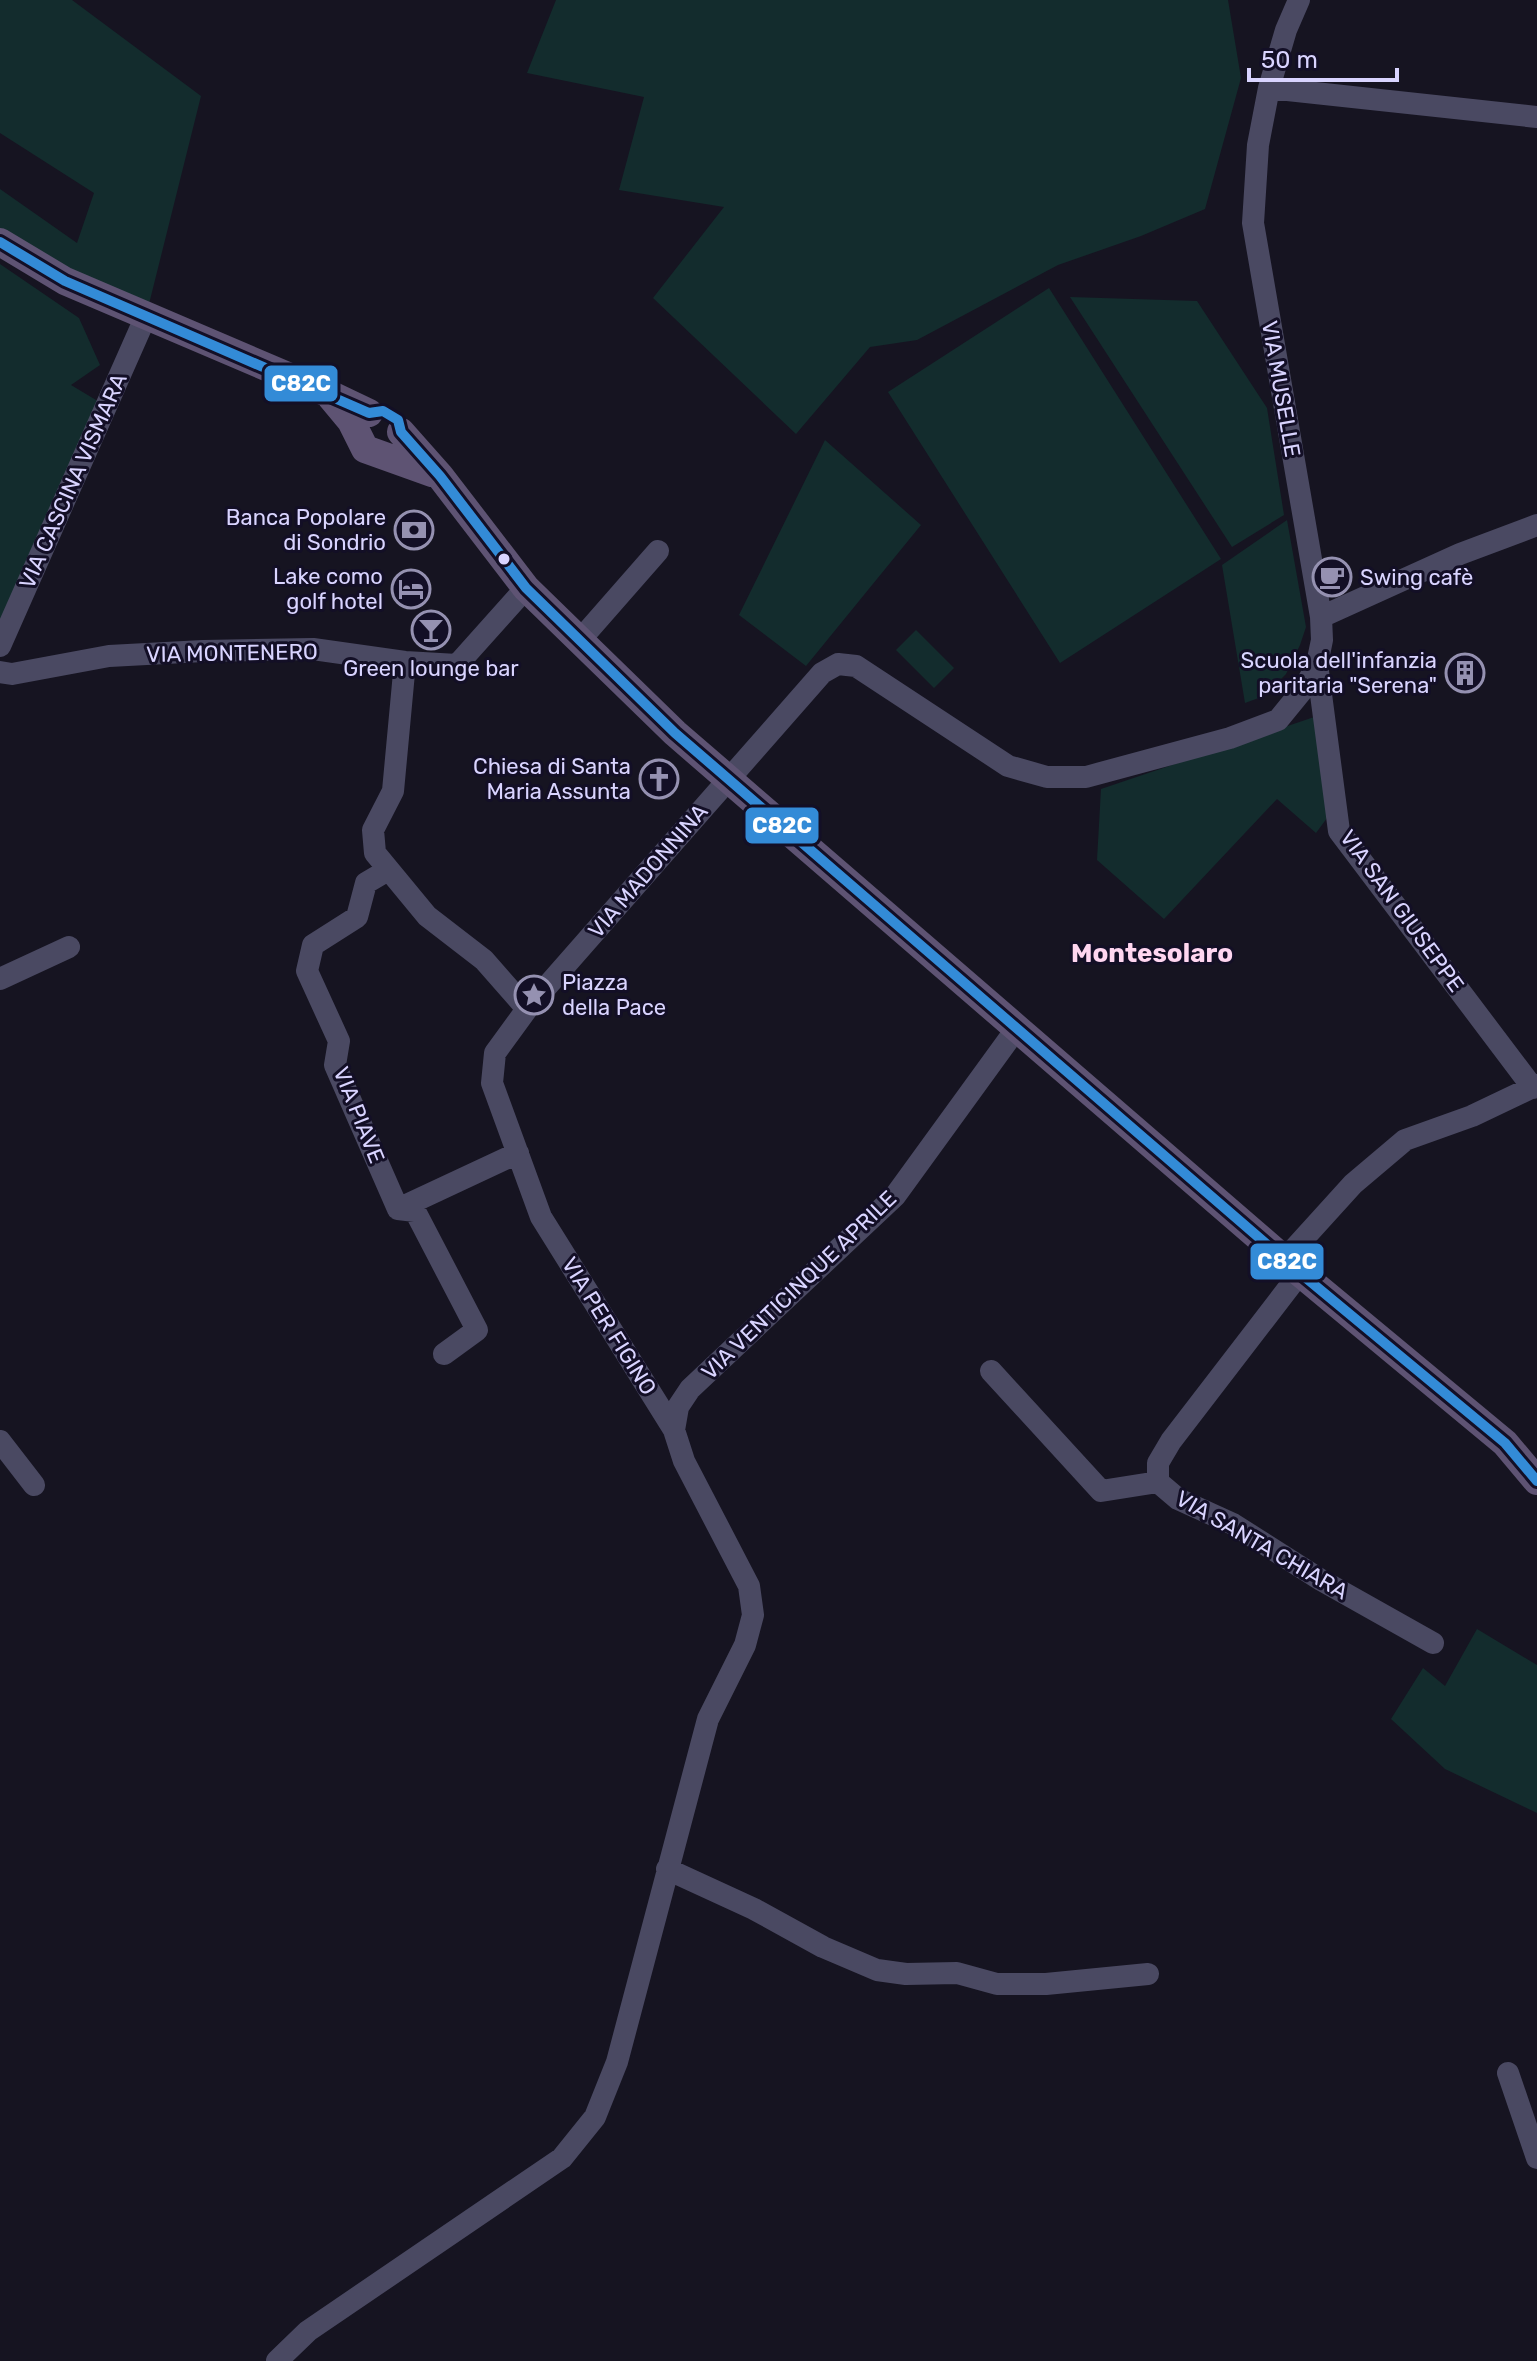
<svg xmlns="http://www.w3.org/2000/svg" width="1537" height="2361" viewBox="0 0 1537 2361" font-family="Rubik,sans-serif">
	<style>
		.green { fill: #132c2d }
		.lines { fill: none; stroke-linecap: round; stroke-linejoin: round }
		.minor { stroke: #4a4962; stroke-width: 22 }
		.major { stroke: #5e5373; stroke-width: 28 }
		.bus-1-casing { stroke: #130f26; stroke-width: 16 }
		.bus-1 { stroke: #338bd7; stroke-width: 10 }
		.bus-dot { fill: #d9d4ff; stroke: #130f26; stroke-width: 3 }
		.labels { text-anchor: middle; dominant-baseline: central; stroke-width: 6; stroke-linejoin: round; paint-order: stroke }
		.street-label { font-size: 22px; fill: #d9d4ff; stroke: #130f26 }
		.poi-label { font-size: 22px; fill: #d9d4ff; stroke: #130f26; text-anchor: end }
		.quarter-label { font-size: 26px; font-weight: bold; fill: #ffd6f0; stroke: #130f26 }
		.line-badge { stroke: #130f26; stroke-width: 3 }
		.badge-label { font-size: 22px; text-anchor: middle; font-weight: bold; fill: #fff }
	</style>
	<rect width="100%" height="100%" fill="#161421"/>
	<path class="green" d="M0,0H72L201,96L146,316L0,242V189L77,243L94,193L0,133Z
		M556,0H1228L1241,78L1205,209L1141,236L1058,265L917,340L870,347L796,434L653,298L724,207L619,190L644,97L527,73Z
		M0,264L79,318L100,365L71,385L106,406L0,631Z
		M1049,288L1221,559L1060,663L888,392Z
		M1070,297L1197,301L1267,408L1284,515L1232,547Z
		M825,440L921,525L806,666L739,615Z
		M1287,520L1306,627L1300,645L1286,674L1264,696L1245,703L1222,565Z
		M916,630L954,668L934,688L896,650Z
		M1317,716L1330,814L1316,833L1277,799L1164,919L1097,860L1101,789Z
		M1477,1629L1537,1665V1813L1445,1769L1391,1719L1423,1668L1445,1686Z"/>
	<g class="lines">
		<path class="minor" d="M1269,88L1537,117
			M1321,617L1460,554L1537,525
			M580,640L658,551
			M0,646L146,316
			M405,662L393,791L373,830L375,853L427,916L484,960L527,1009
			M1317,664L1339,831L1533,1088
			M0,672L12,674L109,656L203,651L313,649L405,662L457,665L526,588
			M388,870L366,883L357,917L313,945L307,971L339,1041L335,1065L398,1209L415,1211L477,1330L444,1354
			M0,979L69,947
			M398,1209L518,1153
			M1285,1259L1353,1184L1405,1140L1472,1116L1537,1085
			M991,1371L1101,1491L1158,1482
			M674,1430L678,1407L690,1389L895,1196L1017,1028
			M0,1441L34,1485
			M1158,1482L1178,1499L1233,1524L1321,1580L1433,1643
			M1158,1482V1463L1171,1441L1300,1273
			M667,1869L754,1909L823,1947L877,1970L906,1974L957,1973L997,1984H1046L1148,1974
			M1508,2073L1537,2158
			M277,2361L308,2331L562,2158L595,2117L617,2062L708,1719L745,1645L753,1615L749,1586L684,1461L674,1430L541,1217L492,1083L495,1053L527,1009L822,673L838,664L856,666L1008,766L1047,777H1086L1230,738L1278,720L1305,687L1317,664L1322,640L1321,617L1253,223L1258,145L1269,88L1286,30L1299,0"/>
		<path class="major" d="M0,242L65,281L325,392L369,413
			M331,397L351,421L365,449L432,473
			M401,432L440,476L526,588L675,733L1300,1273L1505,1443L1537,1481"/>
		<g class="bus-1-casing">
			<path id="bus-1" d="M0,242L65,281L369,413L383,411L398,420L401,432L440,476L526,588L675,733L1300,1273L1505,1443L1537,1481"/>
		</g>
		<use href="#bus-1" class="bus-1"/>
	</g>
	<defs>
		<g id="bank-ring" transform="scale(2)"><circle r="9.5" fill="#130f26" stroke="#9591b1" stroke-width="1.5"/><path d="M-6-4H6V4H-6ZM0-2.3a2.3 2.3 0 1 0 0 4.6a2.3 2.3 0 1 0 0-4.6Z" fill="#9591b1"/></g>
		<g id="cafe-ring" transform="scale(2)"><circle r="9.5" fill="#130f26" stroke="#9591b1" stroke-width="1.5"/><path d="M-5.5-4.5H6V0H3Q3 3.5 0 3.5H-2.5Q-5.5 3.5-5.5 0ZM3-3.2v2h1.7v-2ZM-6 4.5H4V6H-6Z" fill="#9591b1"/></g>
		<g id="hotel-ring" transform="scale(2)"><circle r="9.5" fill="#130f26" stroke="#9591b1" stroke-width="1.5"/><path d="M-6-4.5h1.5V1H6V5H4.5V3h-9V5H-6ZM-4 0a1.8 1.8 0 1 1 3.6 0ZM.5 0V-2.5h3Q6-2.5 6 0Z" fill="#9591b1"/></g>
		<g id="bar-ring" transform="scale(2)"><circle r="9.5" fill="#130f26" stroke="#9591b1" stroke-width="1.5"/><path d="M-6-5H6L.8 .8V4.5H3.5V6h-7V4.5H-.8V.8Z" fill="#9591b1"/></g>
		<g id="building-ring" transform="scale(2)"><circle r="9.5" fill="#130f26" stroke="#9591b1" stroke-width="1.5"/><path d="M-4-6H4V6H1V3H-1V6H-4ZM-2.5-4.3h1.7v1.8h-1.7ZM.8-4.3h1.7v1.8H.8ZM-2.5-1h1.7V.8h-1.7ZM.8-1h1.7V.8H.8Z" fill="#9591b1"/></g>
		<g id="church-ring" transform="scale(2)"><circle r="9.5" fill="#130f26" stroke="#9591b1" stroke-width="1.5"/><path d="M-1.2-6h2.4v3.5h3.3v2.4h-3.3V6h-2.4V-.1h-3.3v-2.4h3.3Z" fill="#9591b1"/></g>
		<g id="sight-ring" transform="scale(2)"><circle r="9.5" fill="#130f26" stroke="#9591b1" stroke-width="1.5"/><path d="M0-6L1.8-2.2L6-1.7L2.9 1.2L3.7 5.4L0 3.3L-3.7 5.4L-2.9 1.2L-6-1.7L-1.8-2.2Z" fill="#9591b1"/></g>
	</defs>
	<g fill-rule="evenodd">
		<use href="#bank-ring" x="414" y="530"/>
		<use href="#cafe-ring" x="1332" y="577"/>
		<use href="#hotel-ring" x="411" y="589"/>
		<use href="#bar-ring" x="431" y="630"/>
		<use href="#building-ring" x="1465" y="673"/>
		<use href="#church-ring" x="659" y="779"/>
		<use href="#sight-ring" x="534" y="995"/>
	</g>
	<circle class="bus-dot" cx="504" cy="559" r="7"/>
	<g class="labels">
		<g class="street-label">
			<text transform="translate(1281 389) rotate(80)">VIA MUSELLE</text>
			<text transform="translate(73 481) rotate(-66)">VIA CASCINA VISMARA</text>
			<text transform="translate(232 653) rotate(-1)">VIA MONTENERO</text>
			<text transform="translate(648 871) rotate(-49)">VIA MADONNINA</text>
			<text transform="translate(1402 911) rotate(54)">VIA SAN GIUSEPPE</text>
			<text transform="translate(359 1115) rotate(68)">VIA PIAVE</text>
			<text transform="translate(799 1285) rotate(-44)">VIA VENTICINQUE APRILE</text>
			<text transform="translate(609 1326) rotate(58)">VIA PER FIGINO</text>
			<text transform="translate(1262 1545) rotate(30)">VIA SANTA CHIARA</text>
		</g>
		<g class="poi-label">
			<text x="386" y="517">Banca Popolare<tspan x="386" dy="25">di Sondrio</tspan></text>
			<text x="383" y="576">Lake como<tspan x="383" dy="25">golf hotel</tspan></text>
			<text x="1360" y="577" text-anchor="start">Swing cafè</text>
			<text x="1437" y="660">Scuola dell'infanzia<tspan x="1437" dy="25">paritaria "Serena"</tspan></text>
			<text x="431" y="668" text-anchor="middle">Green lounge bar</text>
			<text x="631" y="766">Chiesa di Santa<tspan x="631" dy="25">Maria Assunta</tspan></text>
			<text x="562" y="982" text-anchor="start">Piazza<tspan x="562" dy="25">della Pace</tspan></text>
		</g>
		<g class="quarter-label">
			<text x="1152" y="953">Montesolaro</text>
		</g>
	</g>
	<g class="line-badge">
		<rect x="263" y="364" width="76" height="39" rx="8" fill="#338bd7"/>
		<rect x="744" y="806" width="76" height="39" rx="8" fill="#338bd7"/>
		<rect x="1249" y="1242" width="76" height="39" rx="8" fill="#338bd7"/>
	</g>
	<g class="badge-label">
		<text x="301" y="391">C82C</text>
		<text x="782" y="833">C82C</text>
		<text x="1287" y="1269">C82C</text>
	</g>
	<path d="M1249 68v12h148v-12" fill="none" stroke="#d9d4ff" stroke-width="4"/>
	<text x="1261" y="68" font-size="24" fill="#d9d4ff" stroke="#130f26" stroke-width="6" paint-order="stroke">50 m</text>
</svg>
